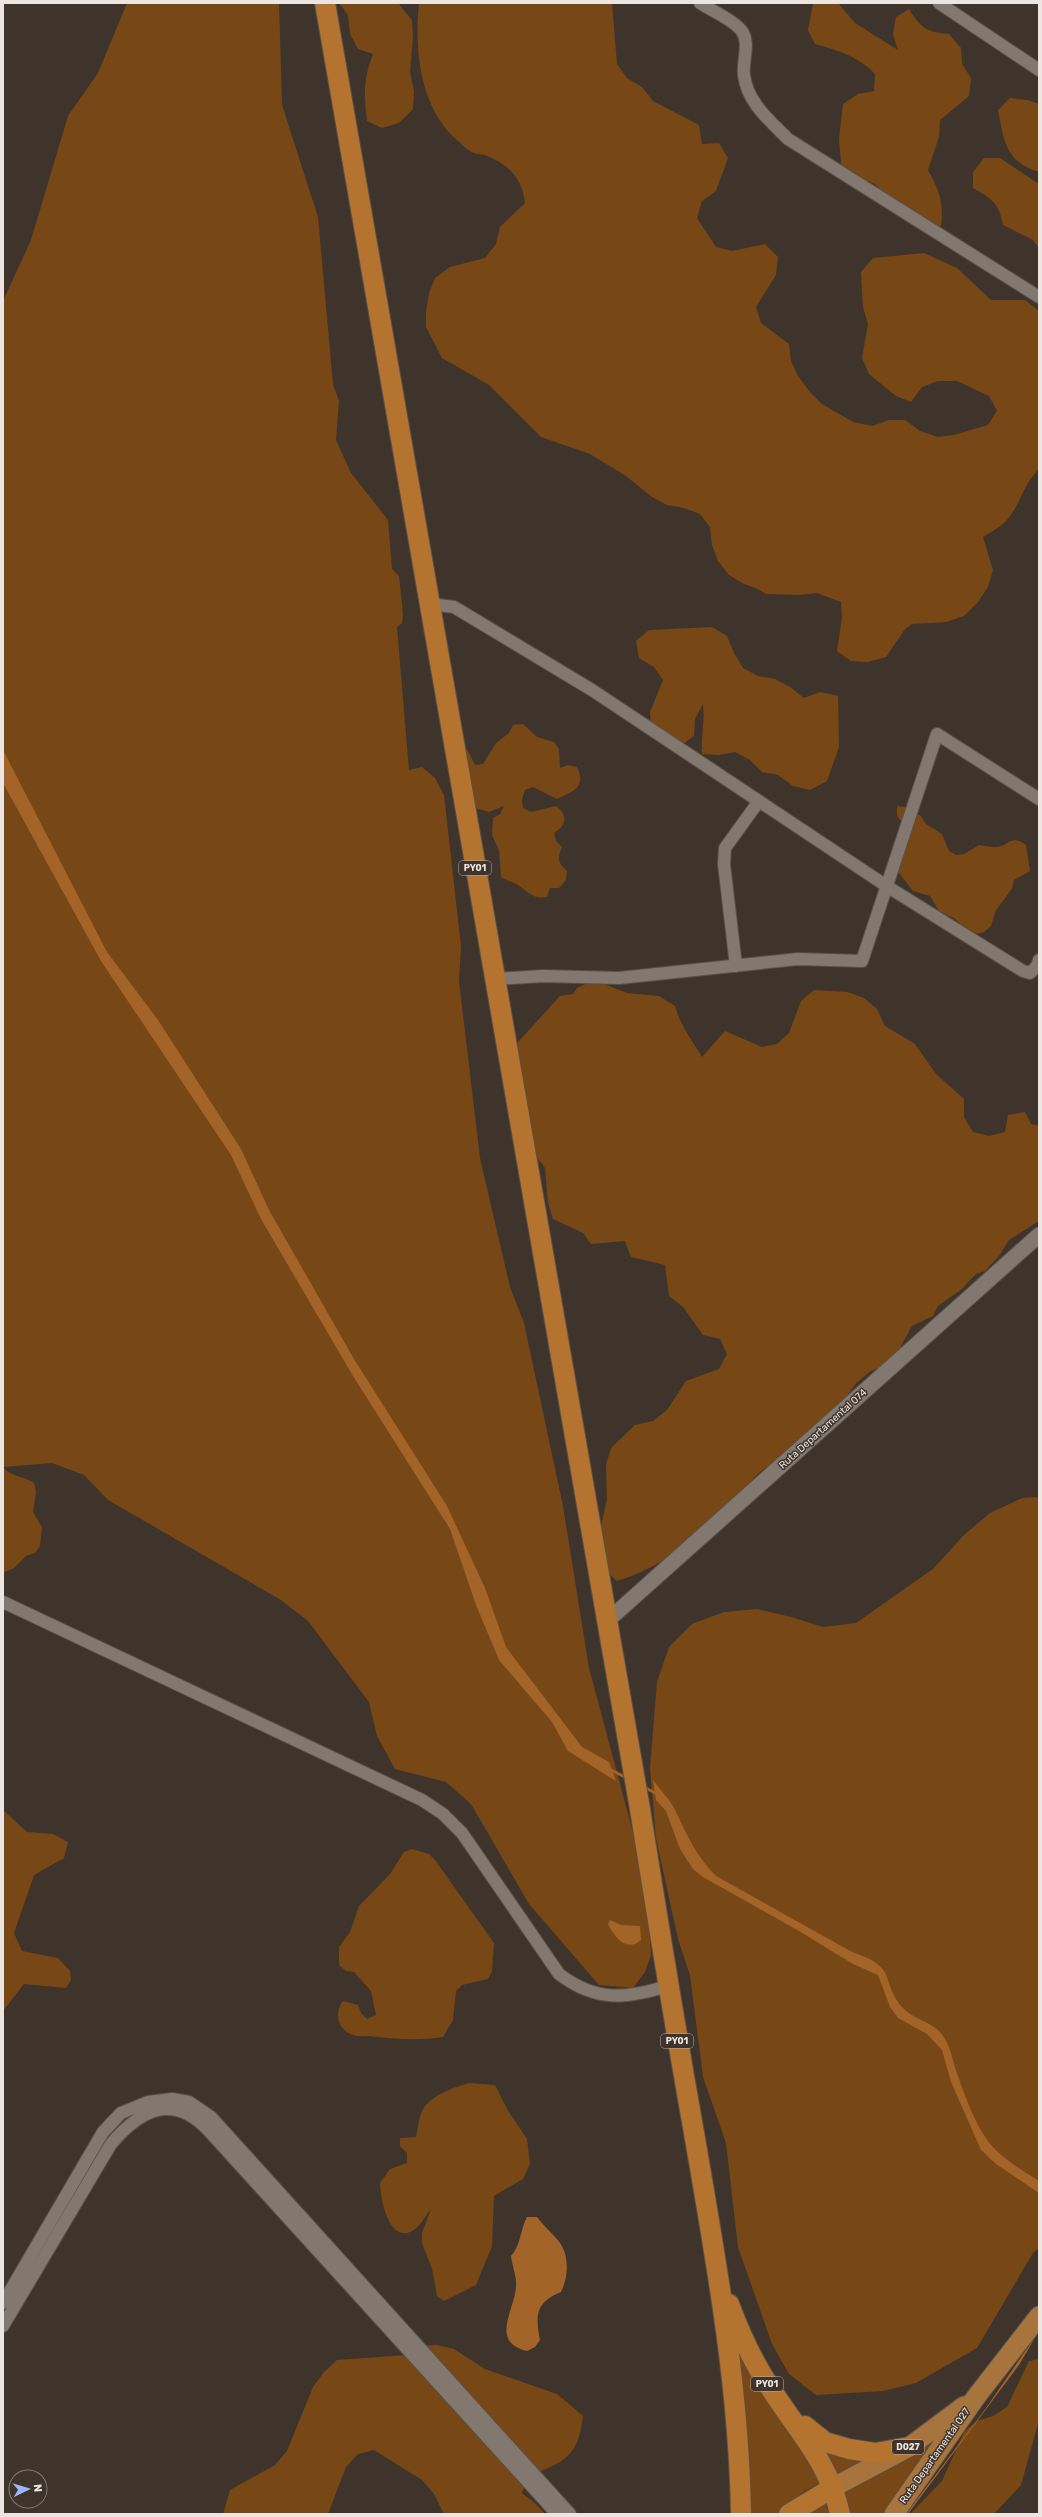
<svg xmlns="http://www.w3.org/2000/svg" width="1042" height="2517" viewBox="0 0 1042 2517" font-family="Rubik,sans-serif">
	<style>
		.green { fill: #784716 }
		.water { fill: #a26428 }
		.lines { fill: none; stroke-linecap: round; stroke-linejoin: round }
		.stream { stroke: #a26428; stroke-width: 3 }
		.minor-casing { stroke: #595049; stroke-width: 14 }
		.tertiary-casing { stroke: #595049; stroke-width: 17 }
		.primary-casing { stroke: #595049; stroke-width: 21 }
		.trunk-casing { stroke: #595049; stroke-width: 22 }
		.minor { stroke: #83786f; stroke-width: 12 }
		.tertiary { stroke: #83786f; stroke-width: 15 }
		.primary { stroke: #a8743e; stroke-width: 19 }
		.trunk { stroke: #b4732e; stroke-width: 20 }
		.labels { text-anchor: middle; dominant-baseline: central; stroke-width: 3; stroke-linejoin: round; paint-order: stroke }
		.shield { fill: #3e342c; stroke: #b8b0aa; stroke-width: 1 }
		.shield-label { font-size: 9px; font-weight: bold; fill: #ece5e0 }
		.street-label { font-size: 10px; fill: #ece5e0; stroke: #3e342c }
	</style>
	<rect width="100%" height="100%" fill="#3e342c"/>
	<path class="green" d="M127,3H279L282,105L318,217L333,384L339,401L336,440L351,473L388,520L392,569L399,576L403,614L402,623L397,627L409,770L422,767L435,778L444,795L461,946L459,981L480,1158L510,1287L524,1323L563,1506L589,1668L646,1881L651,1955L645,1972L633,1988L599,1985L529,1904L471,1804L446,1782L395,1769L377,1736L369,1702L308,1621L281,1600L108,1500L84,1475L52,1463L3,1467C11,1477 24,1476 34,1483L36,1492L33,1512L42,1527L40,1546L35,1553L26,1556L14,1568L3,1573V301L31,240L68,116L98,73Z
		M339,3H398L412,20L413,37L410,72L414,91L413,109L399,123L382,128L367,121C364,94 363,80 373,54L358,49L350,34L348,15Z
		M419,3H612L617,64L627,78L642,87L653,101L699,125L702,144L719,143L728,158L716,191L702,201L697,218L716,247L732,251L765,244L778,257L776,275L756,307L761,323L789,344L791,361L798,376L810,392L822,404L853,422L872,426L889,420H905L920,431L938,437L954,435L988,425L997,411L989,396L957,381H938L922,387L911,402L896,396L869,374L862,358L868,324L863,307L861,272L873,258L924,253L957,268L991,300H1025L1039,311L1038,470C1022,487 1022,500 1010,516C1003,526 993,531 983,537L993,570L988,587L978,602L964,616L946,622L912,624L905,629L886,657L868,662L851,661L837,651L842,617L841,602L817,593L800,595L766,594L756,588L744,584L729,575L718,561L712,545L710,527L700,514L684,508L667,505L652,497L626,476L590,454L541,437L489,385L442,358L426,327V312L429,293L435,278L450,267L485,258L496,244L500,227L525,203C522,177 509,165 485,155C480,154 474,154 470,151C466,149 462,144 458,141C420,108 414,51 419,3Z
		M813,3H838L855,23L898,50L893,34L896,17L909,9C921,28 926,32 949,34L961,48L962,64L971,78L969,96L940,120L939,137L928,170C939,191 944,201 941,226C924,227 904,226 894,210C888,200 885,192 876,185C871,180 850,177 842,174L839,139L843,104L858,94L874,91L875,74C858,56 839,51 815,44L808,30Z
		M1010,98L1028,100L1039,104V172C1005,162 1004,140 998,110Z
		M984,158H1000L1039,184V248L1033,240L1003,225C999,203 992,199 973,188V172Z
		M712,627L727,636L734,653L743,668L758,676L775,679L790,687L804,698L820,692L838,696L839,747L827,781L810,790L793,786L778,775L762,772L750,760L735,752L719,755L702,754C701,737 705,721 703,704L695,719L694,736L679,747L651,731L650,712L663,680L654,667L639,658L636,641L649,630Z
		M523,724L537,737L554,742L559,749L560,768L568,765L577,767C587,788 572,792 557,799L533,787L525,790L522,799L523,808L531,812L556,806C568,815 567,825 554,833L556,841L562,847C557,858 558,863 567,871L566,880L559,888H550L547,897C533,899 529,893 518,885C513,882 507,881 501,877L499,850L492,835L493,818L500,814L504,806L489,812L472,807L459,751L467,749L475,765L483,764L496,743L509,733L513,725Z
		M897,806L905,807L921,816L926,824L942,834L949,851L956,855L964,854L979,845C984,846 990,847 995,847C1009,847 1010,833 1026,845L1030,871L1014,880L1012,889L996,910L991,926L984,932L976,934L968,931L954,918L939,911L930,896L913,891L896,869L907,829L897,816Z
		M594,980L627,993L659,996L675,1006C680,1025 692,1040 702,1057L725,1031L762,1047L777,1044L789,1033L801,1001L814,990L848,992L864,998L877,1009L885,1026L915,1044L936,1074L964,1099V1117L973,1132L989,1136L1005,1132L1008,1115L1025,1112L1031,1124L1039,1126V1221L1009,1240L999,1256L985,1271L976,1274L962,1289L938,1306L933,1316L912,1326L895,1357L888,1364L871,1371L856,1383L842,1403L777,1463C752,1469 743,1497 726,1514C719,1521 710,1527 702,1533C675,1554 650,1571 617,1581L604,1569L600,1532L607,1499L606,1465L611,1448L635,1425L653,1421L667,1410L686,1381L719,1369L727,1354L720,1339L703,1335L683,1307L669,1296L665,1265L631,1257L625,1241L591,1244L583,1233L553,1219L548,1203L545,1168L535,1155L513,1096L518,1042L560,996L573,994L577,988Z
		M1039,1497V2248L1033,2253L977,2348L916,2383L883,2391L816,2395L789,2374L772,2344L738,2247L726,2143L703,2077L690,1975L678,1939L656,1838L650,1768L657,1682L669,1647L692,1624L724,1612L757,1609L791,1617L823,1627L856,1623L933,1569L964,1535L990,1513L1022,1498Z
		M3,1810L27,1832L53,1834L68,1842L64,1858L34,1875L14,1933L22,1951L58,1958L70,1971L71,1980L66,1988L24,1984L3,2011Z
		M412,1849L429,1854L435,1860L494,1943L492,1971L488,1979L462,1985L456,1991L453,2020L443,2037C417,2041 394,2039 369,2036C364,2036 358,2037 353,2035C337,2030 334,2012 343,2001L358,2005L361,2013L367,2019L376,2015L371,1991L354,1972L346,1971L339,1965V1947L350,1932L359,1906L390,1874L404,1852Z
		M470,2083L495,2085L507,2109L527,2139L530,2164L523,2179L494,2196L492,2246L476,2285L444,2301L437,2296L432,2269L422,2243V2233L431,2209C425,2216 420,2228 410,2232C388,2241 380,2197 380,2183L390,2169L407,2163V2153L400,2146V2138L416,2137C418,2129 419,2116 423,2109C433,2094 454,2087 470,2083Z
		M437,2345L454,2349L485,2369L557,2394L583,2416C578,2458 564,2462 528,2476L522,2493L536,2504L545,2514H444L434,2494L422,2480L374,2450L358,2454L346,2467L328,2514H223L230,2490L275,2465L287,2451L313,2387L324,2372L337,2360L406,2355L419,2346Z
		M736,2346L823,2481L803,2492L777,2514H747Z
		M1039,2359V2420L1021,2485L994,2514H910L942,2481L964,2432L977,2421L993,2416L1007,2407L1029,2361Z
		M947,2427L887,2514H847L843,2489Z
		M811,2438L879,2456L836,2480Z
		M830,2493L834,2514H797Z"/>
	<path class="water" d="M3,750L107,952L158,1020L241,1149L269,1210L354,1359L447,1506L485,1588L506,1647L582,1747L609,1762L616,1781L568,1751L552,1722L499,1660L476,1605L450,1529L353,1376L261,1219L231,1155L101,961L3,783Z
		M653,1780C660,1790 670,1799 675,1810C687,1835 696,1856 716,1876L852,1952C901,1968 878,1981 904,2009C916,2021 936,2022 945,2039C952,2050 953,2064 958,2076C965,2097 978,2131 993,2147C1006,2161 1023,2171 1039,2181V2193L996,2164L981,2150L951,2082L942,2050L927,2034L898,2018L890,2007L878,1975L853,1964L799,1931L703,1877L693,1869L680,1849L666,1811L656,1800Z
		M610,1920L621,1925L640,1926L641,1940C627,1953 614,1937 608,1924Z
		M527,2217H537C543,2225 550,2231 556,2238C570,2252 569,2276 561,2292C536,2302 535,2315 540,2340L535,2347L527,2351C489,2342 515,2310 516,2286C517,2278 512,2265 511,2256C521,2245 520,2230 527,2217Z
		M1039,2331L1019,2365L908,2514H906L986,2408Z"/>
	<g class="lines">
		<path class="stream" d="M609,1769L627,1778
			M644,1787L659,1795"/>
		<g class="minor-casing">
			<path id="minor" d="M700,3C712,11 732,19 741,30C751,42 742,61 744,75C747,102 769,120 788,139L1039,297
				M939,3L1039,70
				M430,604L454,607L592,690L888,887L1023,971L1030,973L1037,966L1039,960
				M736,966L724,864L725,848L759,801
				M495,979L543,976L619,978L798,959L862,961L937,734L1039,799
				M3,1602L422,1800L443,1814L462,1833L559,1974C596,2002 625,1999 668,1986
				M3,2303L103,2132L121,2113L148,2102L172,2099L189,2102L211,2117L570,2514
				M3,2326L111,2144C140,2110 173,2092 209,2131L557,2514"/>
		</g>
		<g class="tertiary-casing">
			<path id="tertiary" d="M606,1622L1039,1235"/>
		</g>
		<g class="primary-casing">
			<path id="primary" d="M834,2487L909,2447L964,2406
				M894,2514L976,2397L1039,2316"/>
		</g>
		<g class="trunk-casing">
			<path id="trunk" d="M325,3L640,1809C657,1916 674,2021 693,2127C715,2255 739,2384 741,2514
				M729,2304C740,2334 753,2362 771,2389C799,2433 828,2460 840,2514
				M805,2426L825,2442L849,2449L875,2453L909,2447
				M789,2514L834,2487"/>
		</g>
		<use href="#minor" class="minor"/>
		<use href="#tertiary" class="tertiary"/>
		<use href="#primary" class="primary"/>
		<use href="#trunk" class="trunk"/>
	</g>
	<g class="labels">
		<g class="shield">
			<rect x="459" y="861" width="32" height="14" rx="3"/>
			<rect x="661" y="2034" width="32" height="14" rx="3"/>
			<rect x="751" y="2377" width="32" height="14" rx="3"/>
			<rect x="892" y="2440" width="32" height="14" rx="3"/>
		</g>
		<g class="shield-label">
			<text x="475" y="868">PY01</text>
			<text x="677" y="2041">PY01</text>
			<text x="767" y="2384">PY01</text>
			<text x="908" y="2447">D027</text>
		</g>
		<g class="street-label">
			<text transform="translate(823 1429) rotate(-42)">Ruta Departamental 074</text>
			<text transform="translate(935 2456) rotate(-55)">Ruta Departamental 027</text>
		</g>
	</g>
	<rect width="1042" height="2517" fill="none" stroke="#ece5e0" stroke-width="8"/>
	<g transform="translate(28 2489) rotate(85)"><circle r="19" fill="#3e342c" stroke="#847b74"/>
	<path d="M0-3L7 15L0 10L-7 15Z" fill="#9eb4fd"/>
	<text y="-6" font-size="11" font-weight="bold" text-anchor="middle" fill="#ece5e0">N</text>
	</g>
</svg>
